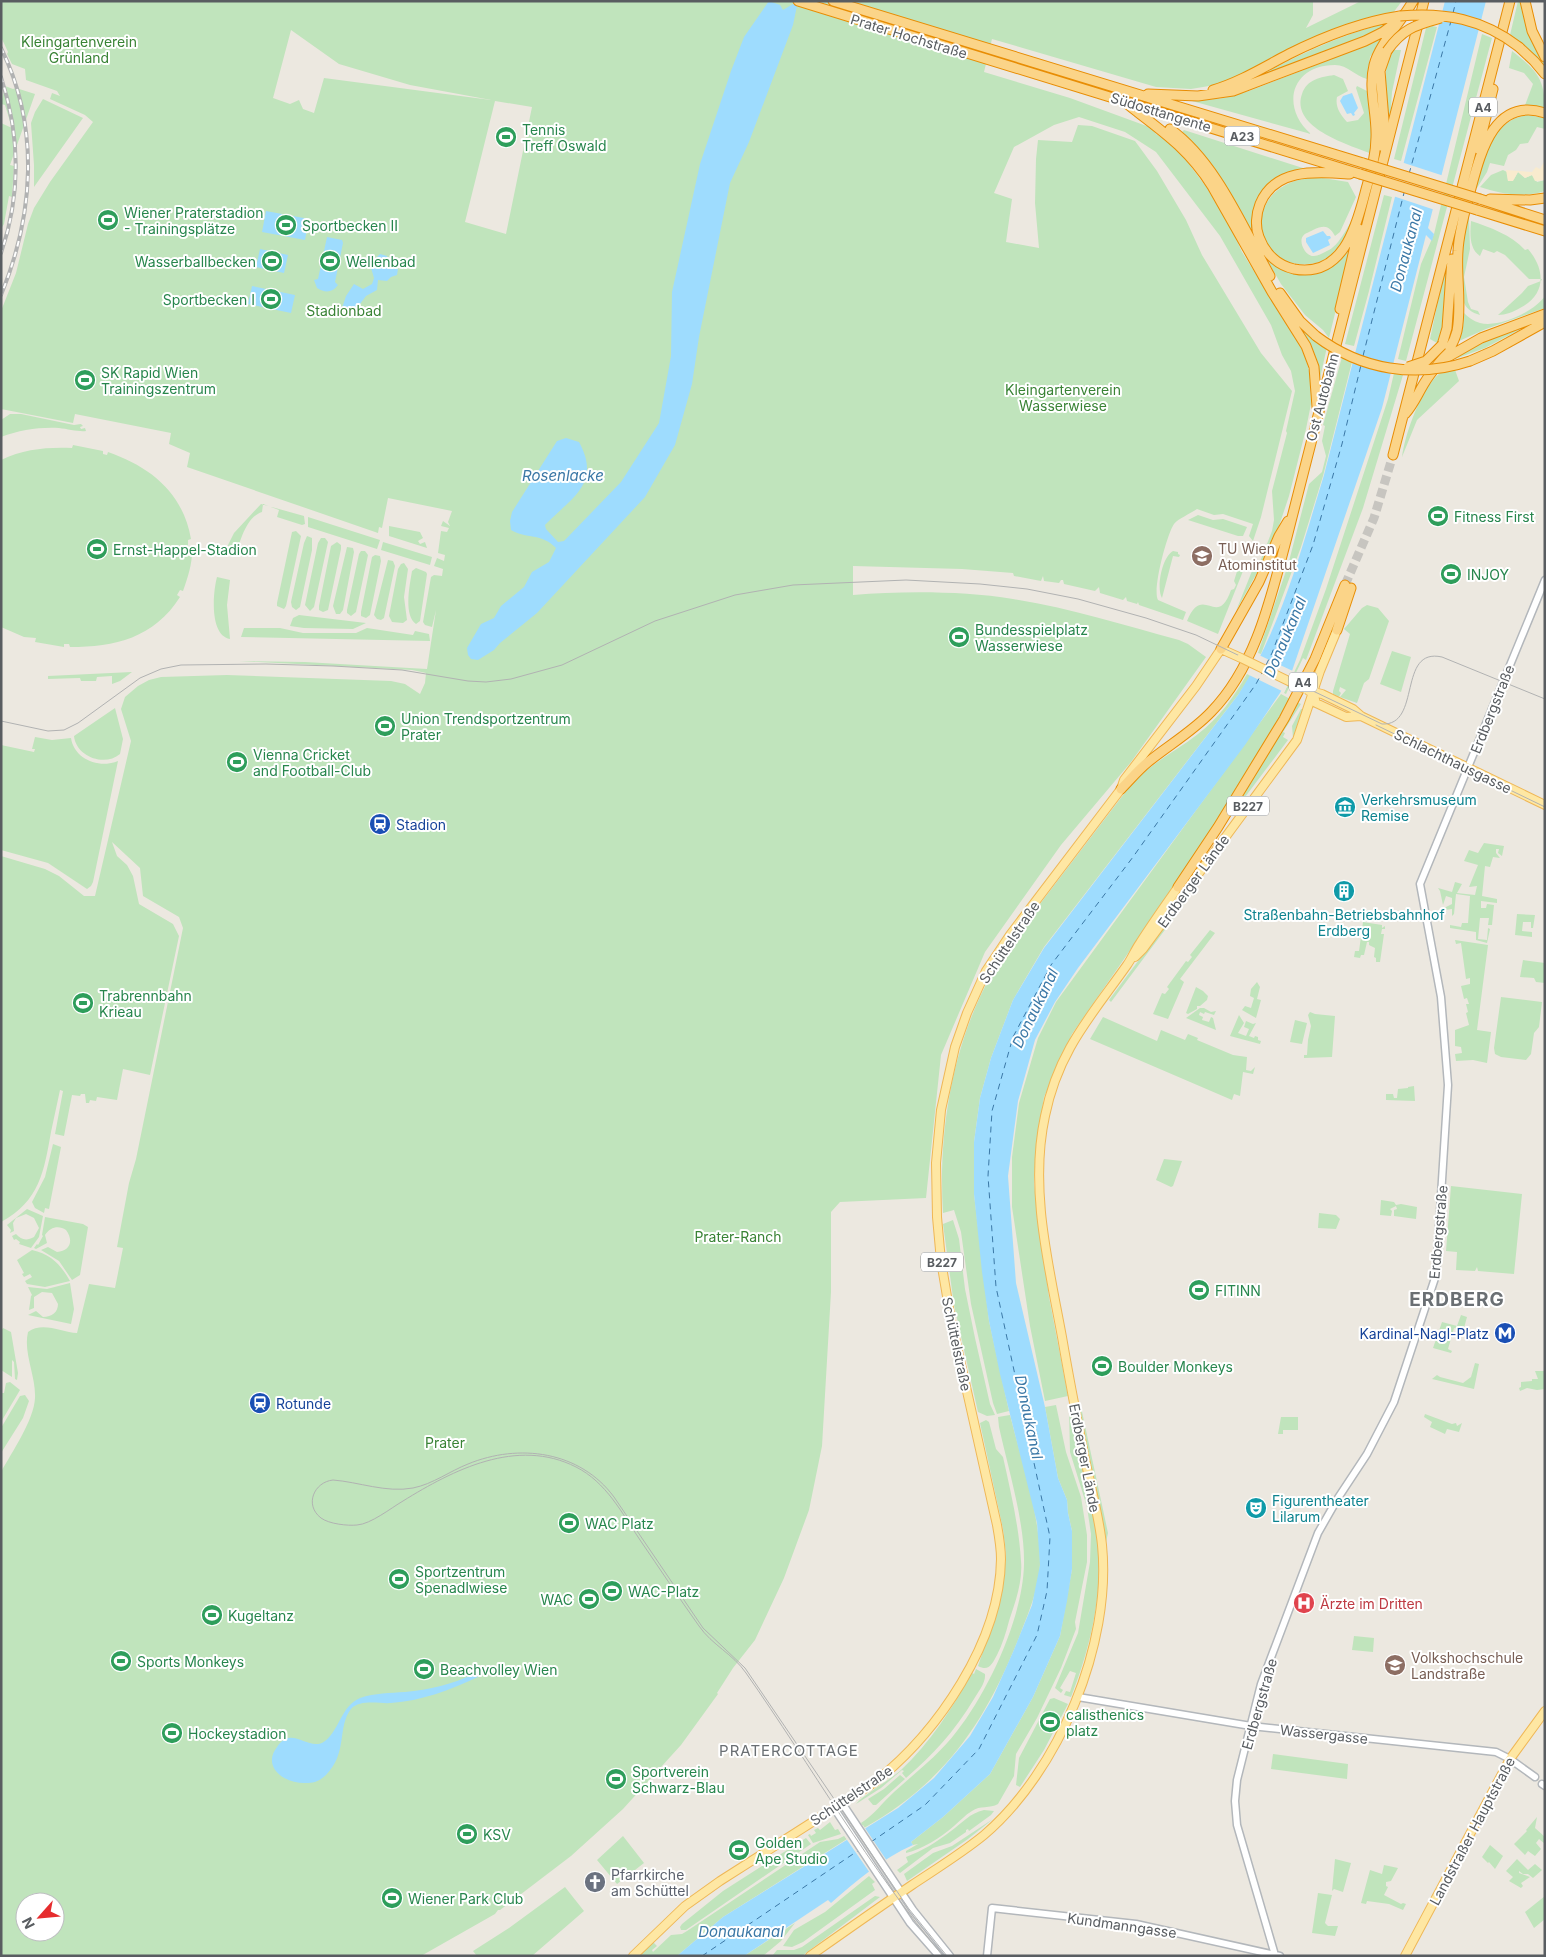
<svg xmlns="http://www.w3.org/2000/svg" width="1546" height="1957" viewBox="0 0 1546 1957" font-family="Inter,sans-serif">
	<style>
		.green { fill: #c0e4bc; fill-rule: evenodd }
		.sand { fill: #f9ebce }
		.water { fill: #9edcfe }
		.pier { fill: #ece8e0 }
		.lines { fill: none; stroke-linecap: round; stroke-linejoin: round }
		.ferry { stroke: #3b78a6; stroke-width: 1; stroke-dasharray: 6 5; stroke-linecap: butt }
		.highway-tunnel { stroke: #c7c5c0; stroke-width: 9; stroke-dasharray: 9 4.5; stroke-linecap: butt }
		.minor-casing { stroke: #b3b7bb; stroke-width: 9 }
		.major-casing { stroke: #efb756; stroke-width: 10 }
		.highway-casing { stroke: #e88d04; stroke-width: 11 }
		.minor { stroke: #fff; stroke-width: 6 }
		.major { stroke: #fee7a3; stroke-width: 8 }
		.highway { stroke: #fbd488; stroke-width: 9 }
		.tram { stroke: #b1b2b2; stroke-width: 1 }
		.rail-casing { stroke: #b1b2b2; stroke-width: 4 }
		.rail { stroke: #fff; stroke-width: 2; stroke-dasharray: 5.5; stroke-linecap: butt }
		.major-bridge-casing { stroke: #efb756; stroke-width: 10; stroke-linecap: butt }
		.highway-bridge-casing { stroke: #e88d04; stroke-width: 11; stroke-linecap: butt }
		.major-bridge { stroke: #fee7a3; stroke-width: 8 }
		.highway-bridge { stroke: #fbd488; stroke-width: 9 }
		.labels { text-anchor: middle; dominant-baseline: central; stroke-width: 4; stroke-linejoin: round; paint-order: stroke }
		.shield { fill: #fff; stroke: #8b8e90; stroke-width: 1 }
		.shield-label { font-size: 12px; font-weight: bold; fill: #595d61 }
		.street-label { font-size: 14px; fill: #595d61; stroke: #fff }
		.park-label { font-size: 14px; fill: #398335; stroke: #fff }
		.leisure-label { font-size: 14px; fill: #27864d; stroke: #fff; text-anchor: start }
		.education-label { font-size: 14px; fill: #785e54; stroke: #fff; text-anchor: start }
		.culture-label { font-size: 14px; fill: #0d838f; stroke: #fff; text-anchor: start }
		.transit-label { font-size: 14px; fill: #164399; stroke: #fff; text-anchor: start }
		.health-label { font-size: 14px; fill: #be3a42; stroke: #fff; text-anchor: start }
		.worship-label { font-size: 14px; fill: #5b616d; stroke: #fff; text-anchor: start }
		.water-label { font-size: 15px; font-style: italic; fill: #3b78a6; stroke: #fff }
		.neighbourhood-label { font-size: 15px; letter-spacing: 1px; fill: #6a6f73; stroke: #fff }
		.district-label { font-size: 19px; font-weight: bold; letter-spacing: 1px; fill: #6a6f73; stroke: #fff }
	</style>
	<rect width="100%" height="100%" fill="#ece8e0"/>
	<path class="green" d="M1,1H1313V15L1306,28L1361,1H1402L1393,13L1366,19L1325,33L1232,79L1215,85L1191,89L1156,87L992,39L984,72L1070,98L1152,128L1156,134L1168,141L1186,160L1207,188L1232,230L1242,252L1298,341L1306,359L1310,375L1311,404L1306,429L1289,496L1278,529L1264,560L1236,611L1252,571L1256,572L1272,531L1274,520L1272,491L1287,433L1286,431L1295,391L1291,371L1282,355L1271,325L1220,236L1156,152L1125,132L1079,117L1054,125L1014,147L994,193L1012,199L1006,242L1039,248L1035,203L1036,159L1038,140L1072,142L1078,125L1092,126L1135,141L1157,171L1186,220L1202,255L1261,353L1292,391L1261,517L1253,541L1249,536L1253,524L1223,514L1214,515L1197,509C1190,514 1179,518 1174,524C1167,534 1152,590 1158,600L1186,612L1183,620L1139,605L1138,602L1137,604L1127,601L1126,597L1123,600L1100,593L1099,587L1095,591L1064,584L1063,580H1061L1059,583L1044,581L1043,576L1041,581L1014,576L1013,573L962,569L853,566V595C904,591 962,591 1013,599C1070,608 1124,625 1179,640L1188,644L1206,657L1131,762L1061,845L985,952L941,1055L926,1198L840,1202L831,1212V1292L822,1446L809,1510L784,1578L755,1640L733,1668L717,1693L718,1694L681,1745L623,1809L571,1856L500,1910H498L495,1914L421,1956H1V1472C12,1452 34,1420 35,1398C36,1376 23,1353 28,1332C42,1321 62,1332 77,1333L89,1284L115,1288L123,1248L117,1247L129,1183L136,1159L183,928L179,917L143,896L140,868L112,842L117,856L127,865L133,876L139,904L173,924L179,936L150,1075L123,1069L117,1100L97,1097L96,1101L90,1100L89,1103H86L85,1094H81L80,1096L72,1095L64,1136L55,1134L63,1091L60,1090C57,1104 54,1118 51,1132C44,1171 40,1201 1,1222V856L45,869L59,876L84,896H95L131,741L121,709L125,697L138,686L149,680L161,677L227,675L391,681L405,684L420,694L425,683L426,673L412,670L239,661L305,662L427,669L436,610L432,627L425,625L423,622L431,577L434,575L442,576L443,569L434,566L437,558L444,561L445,555L438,553L441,531L447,532L449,528L441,526L443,521L450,526L448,522L452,511L388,498L382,528L379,527L378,533L187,467L190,453L169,444L171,433L75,414L73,423L1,409V311L16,273L28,224L34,208L50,182L93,122L85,115L50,99L52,93L60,96L57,91L26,80L25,69L12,64L7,54L8,52L1,37ZM291,30L339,64L410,85L491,100L324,78L314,113L303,109L299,100L290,104L273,98ZM495,101L532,107L506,234L465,222ZM25,1902H55V1932H25Z
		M1518,1H1522L1533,40L1545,64L1544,67L1527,49L1510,35Z
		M1392,22L1377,32L1245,83C1296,57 1336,35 1392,22Z
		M1432,26L1437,27L1401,161L1394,159L1426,28Z
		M1482,34L1492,38L1406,361L1398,359L1421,264L1434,234Z
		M1380,38L1381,40L1370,57L1367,79C1355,76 1348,65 1335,65C1291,65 1280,107 1311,134L1192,101L1224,98L1249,91L1373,43Z
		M1394,50H1401L1392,92L1391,107L1393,109L1385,138C1387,129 1388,120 1388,110C1388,89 1380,70 1394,50Z
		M1512,51C1536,70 1545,78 1545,110L1524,108L1533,84L1524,73L1509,68Z
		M1334,75L1343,79L1348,91L1337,97C1335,107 1340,114 1347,122L1358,120L1364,113L1356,88L1357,86L1367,91L1373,131L1372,154C1349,145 1290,128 1302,94C1307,79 1321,77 1334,75Z
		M5,86L13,89L16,88L35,94L10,165L14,166L12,197L9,196L4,224L1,229V123L12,128L5,105L1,104Z
		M43,99L83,118L34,187V165L31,123L35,112Z
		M1527,115L1545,118V129L1537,127L1528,143L1520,144L1516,150L1508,155L1504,166L1490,163L1487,172L1477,188H1474C1482,158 1492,120 1527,115Z
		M1184,130L1309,170L1288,174L1254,211L1265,253L1310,272L1353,240L1329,338L1323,330L1305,315L1281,284L1213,166L1182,132Z
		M1503,170L1507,172L1508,181L1514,179L1518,172L1525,178L1532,175L1537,182L1545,180V191C1525,198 1500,194 1480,187L1491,175Z
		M1308,178H1323L1348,182L1356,197L1340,232L1335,236C1329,225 1324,225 1313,230C1310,232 1305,233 1303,236C1298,242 1306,257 1314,256C1318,256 1325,252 1329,250C1341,244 1353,217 1360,205C1353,220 1348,237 1337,249C1330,258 1319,264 1307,264C1251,268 1241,187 1308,178Z
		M1384,195L1392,197L1369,291L1354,346L1345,344Z
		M1466,217H1469L1470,249L1464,277L1468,302L1471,309L1478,311L1480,315C1472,313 1465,308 1463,300C1458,276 1464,241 1466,217Z
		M1471,221C1489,227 1512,235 1525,250L1528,249C1546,270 1546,295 1520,308C1513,312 1506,315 1498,315L1522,293L1528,286L1541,281L1542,279H1529L1505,255L1497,251L1494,253L1483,249L1480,256C1469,249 1470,233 1471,221Z
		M1449,249L1442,327L1437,343L1430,339Z
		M1545,296V308L1486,329L1459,341L1463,327L1464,313C1468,317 1473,321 1480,323C1499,328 1534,312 1545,296Z
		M1288,311L1327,347L1320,378L1318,371Z
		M1532,323L1485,348L1455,359L1482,342Z
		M1342,357L1352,362L1323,476L1301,547L1261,654L1258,653L1288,565L1309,484L1322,472L1326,456L1322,441L1325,426L1323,425Z
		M1454,367L1459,381L1417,420L1402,457C1405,434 1421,388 1440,373C1443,370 1450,369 1454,367Z
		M1394,373L1403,375L1363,508L1306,660L1303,658L1286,694L1284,693L1300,660L1326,589L1388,399Z
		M10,414H21L74,425L81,424L83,426L80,427L81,429L85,428L86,431C79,432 68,429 59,428C39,427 20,430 1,437V420Z
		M73,445L103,451V454L107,455L108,452C151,467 183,493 191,539L188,540V546H192C193,562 188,577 183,591L180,590L177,595L180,597C154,638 115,647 70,647L69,644H64V647L35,642L36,638L24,637L1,627V460C24,449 47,447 72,448Z
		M261,504L304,516L305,524L302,525L277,517L279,510L263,504L262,512C246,517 239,543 236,557L223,555L234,533Z
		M1198,515L1213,520L1223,519L1247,527L1243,536H1238L1188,520Z
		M308,517L380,540L377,549L308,527Z
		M389,526L420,532L423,538L418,541L420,544L425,542L427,548L389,536Z
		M296,531L301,536L286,606L284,609L277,606V603L292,532Z
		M307,536L312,538V550L300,607L296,610L292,607L291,602L304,543Z
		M321,538H325L328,542L314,607L310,611L305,605L318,543Z
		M337,542L341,545V549L328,610L323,612L319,610V606L331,546Z
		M383,542L432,557L430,565L381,550Z
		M347,547L353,548L354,552L343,610L340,614H336L333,606Z
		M361,551H365L368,555L356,612L351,616L347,613V610L359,554Z
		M1173,551L1178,552V554L1180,555L1179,557L1173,556L1162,598C1156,588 1162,557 1173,551Z
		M375,555L380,556L381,561L370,615L366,618L361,616V612L372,557Z
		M388,560L393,561L395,566L384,618L381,620L377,619L374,615Z
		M404,563L408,569L404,597L407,620L403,623L392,622L389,616L398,569L401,564Z
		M1239,565L1245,566L1218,634L1187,621C1203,582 1217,630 1231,590L1234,589L1236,585L1234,581Z
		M416,568L426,572L427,574L420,621L416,624C403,615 410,584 412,571Z
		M217,577L230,580L227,605L230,639C209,635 213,592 217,577Z
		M1367,605L1378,608L1389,621L1369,679L1364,683L1357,703L1340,697L1346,690L1340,687L1339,691L1341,693L1339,697L1333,694V691L1350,634L1344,629L1362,608Z
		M299,615L366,623L353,629L304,628L290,626L293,618Z
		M244,628H280L303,633H356L367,628L413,635L415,631L429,634L430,641L241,637Z
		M1392,651L1411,657L1401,692L1380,684Z
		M132,672L120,681L112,684V676L97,677L96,681H81L80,678L48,679V676Z
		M1247,674L1251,676L1238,695L1044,947L1013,1000L991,1058L980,1098L974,1142V1194L989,1321L1009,1411L997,1414L993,1403L971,1304L961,1232L954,1210L943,1213C938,1132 952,1046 991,975C1006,948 1025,925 1043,900C1072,862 1101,824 1130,786C1149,764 1175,752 1198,734C1219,718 1234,697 1247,674Z
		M1281,694L1290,699L1210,833L1181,877L1072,1034L1044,1097L1036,1148L1034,1184L1049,1297L1068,1396L1045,1401L1030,1326L1012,1207V1157L1019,1103L1038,1038L1056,1002Z
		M1297,702L1301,704L1283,732L1285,733L1283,737L1288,740L1230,817L1193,874L1196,867Z
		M115,708L123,739L120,754C105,767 76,757 74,736Z
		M1301,709H1304L1296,737L1225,834L1223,833L1293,738L1292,726Z
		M35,737L52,740L71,738C74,759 99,769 118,761L93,882L91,886L87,889L48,863L1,850V745L34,752L35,749H32Z
		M1484,843L1504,846L1502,856L1498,853L1499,849H1496V853L1500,858L1493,857L1490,867L1485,866L1482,896L1497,899V903L1481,901V908H1486L1487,904L1494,905L1492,925H1488L1489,918H1480L1478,939L1487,940L1488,928L1490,929L1487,943L1476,940V932L1450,928V925L1461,927L1462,923H1468L1470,896L1456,894L1454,914L1452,916V909L1444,910V908L1452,904V898L1446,896L1443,905L1440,891L1438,888L1452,892L1455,882L1462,884L1457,893L1475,895L1477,886L1469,887L1478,865L1464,861L1469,850L1478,853Z
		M1185,898V903L1111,1002L1109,1000Z
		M1517,914L1535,915L1533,928H1531V922H1523L1522,931L1532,932V937L1515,935Z
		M1363,922L1382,925V928L1385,926V929H1382L1381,934H1384L1380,962H1376V958L1374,957L1375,948L1369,945V942H1367L1364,955H1361L1360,958L1354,957L1355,951H1359Z
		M1210,930L1215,933L1180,979L1184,982L1168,1019L1153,1014L1162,993L1165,994L1169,989L1167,987L1186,961L1188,962L1192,957L1190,955Z
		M1455,940L1488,945L1477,1030L1491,1032L1487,1063L1473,1060L1456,1061L1455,1054L1462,1053L1461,1047L1455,1046V1030L1469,1025L1466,1013L1468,1012L1466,1004H1469L1467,998L1464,999L1461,986L1470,984V978L1466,979L1461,943L1456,944Z
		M1523,960L1545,963V983L1536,982L1534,978L1520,977Z
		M1257,982L1260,987L1257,999L1261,1000L1256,1018L1242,1010L1245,1006L1251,1008L1254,998L1250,996L1251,989Z
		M1196,987L1203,991L1208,996L1207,1000L1200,1006H1197V1009L1188,1014L1186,1013Z
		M1501,997L1542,1002L1539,1027L1534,1033L1531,1054L1526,1060L1501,1057L1495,1054L1494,1048Z
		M1200,1008H1204L1211,1012L1216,1011L1214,1015L1205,1012L1204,1014L1200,1012L1199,1015L1203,1017L1202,1020L1209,1022L1211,1017L1213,1018L1216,1030L1186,1018Z
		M1310,1012L1315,1014L1335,1016L1332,1057L1304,1058V1055H1307L1308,1040L1311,1026L1308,1015Z
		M1239,1015L1244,1023L1238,1033L1246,1036L1249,1029L1244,1027L1246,1021L1253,1024L1256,1023L1249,1036L1254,1038L1255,1036L1258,1037V1040L1261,1041L1260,1044L1230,1036Z
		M1103,1017L1157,1041L1161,1030L1185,1040L1188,1034L1198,1038L1197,1040L1233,1055L1247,1057L1246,1070L1251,1071L1255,1067L1253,1074L1243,1072L1240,1096L1234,1094L1232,1100L1090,1039Z
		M1295,1020L1307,1023L1302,1044L1290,1042Z
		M1414,1086L1415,1101L1386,1100V1094H1393L1394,1098H1397L1398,1089L1408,1088V1087Z
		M53,1144L61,1147L49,1209L45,1208L44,1213L35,1208L32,1202L45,1177Z
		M1164,1159L1182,1161L1173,1186L1171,1187L1156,1180Z
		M1451,1186L1522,1194L1514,1274L1478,1271L1477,1267L1475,1271L1456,1270L1457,1252L1446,1251Z
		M1381,1200L1394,1202L1396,1205L1401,1204L1417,1207L1416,1219L1394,1216V1210L1397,1209L1396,1206L1390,1209L1392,1211L1391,1216L1380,1215Z
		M27,1209L43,1216L39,1237L31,1248L19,1244L20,1242L16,1239L14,1240L12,1236L16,1234C21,1240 27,1241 34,1237L39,1228L34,1218L26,1214L16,1218L13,1223L14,1231L10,1233L11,1230L7,1225Z
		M1319,1213L1336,1215L1340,1219L1336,1229L1318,1228Z
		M45,1217L83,1224L88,1227L80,1275L72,1280L59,1261L41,1250L48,1247L57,1252C70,1251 74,1241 66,1230C59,1225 50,1227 45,1235L47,1243L36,1249L34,1248L37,1244L38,1245L43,1236L42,1235Z
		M953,1220L959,1239L965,1289L975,1338L990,1404L995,1415L987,1416L978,1412L954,1305L943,1224Z
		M32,1250C51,1254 61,1265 70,1281L45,1287L27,1284L25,1281L32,1277L30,1274L24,1277L22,1274L24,1273L17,1260Z
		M70,1283L74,1309L71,1324L28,1315L36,1311L43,1317C52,1317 58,1312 58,1304L52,1293L42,1292L34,1297V1308L29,1310L31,1296L32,1295L28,1287L47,1289Z
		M1461,1315L1467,1317L1464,1328L1468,1330V1332L1454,1328L1448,1349L1452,1351L1451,1353L1433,1348L1442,1322L1457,1326Z
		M3,1328L11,1332L18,1373L17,1380L15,1379L14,1362L12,1360V1377L1,1370V1331Z
		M1475,1363L1479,1364L1474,1389L1432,1379L1437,1375L1440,1377L1463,1383L1471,1377Z
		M1535,1371H1545V1389L1537,1390L1527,1388L1520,1391L1519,1388L1521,1387V1382L1532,1381V1379H1538Z
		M10,1382L20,1390L1,1422V1393H4L6,1383Z
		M25,1395L29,1401L23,1418L1,1453V1428L20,1396Z
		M1056,1405L1066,1452L1081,1497L1087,1535V1562L1075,1622L1076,1629L1061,1668L1037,1718L1016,1754L1014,1776L998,1804C990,1809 980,1805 972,1811C965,1815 960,1821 954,1826C940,1838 923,1849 906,1853V1851L918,1844L913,1845L911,1842L943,1817L990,1774L1033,1697L1060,1636L1072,1569V1531L1068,1513L1067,1500L1058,1478L1045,1407Z
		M1081,1407L1108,1533L1106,1542L1079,1408Z
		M1070,1408C1078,1426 1079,1449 1083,1468C1088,1491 1094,1513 1097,1536C1104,1591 1091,1646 1071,1697L1064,1695L1066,1691L1070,1692L1076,1673L1070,1671L1060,1688L1063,1690L1061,1693L1055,1688L1078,1633L1090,1562L1091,1534L1087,1507L1070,1452L1069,1410Z
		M1425,1414L1452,1424L1456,1423L1457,1426L1462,1423L1459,1432L1447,1429L1445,1434L1430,1427L1432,1422L1424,1417Z
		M1010,1415C1022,1463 1040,1513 1040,1563C1040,1586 1028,1614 1020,1635C986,1721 946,1782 864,1828L861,1823C873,1816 883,1802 894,1792C916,1772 939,1755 957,1731C989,1690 1023,1617 1024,1564C1025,1523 1008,1468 999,1427L998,1417Z
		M1281,1417H1298V1430H1283V1434H1278Z
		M986,1420L989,1422L996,1449L1003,1457C1011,1493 1019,1527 1021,1561C1023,1581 1015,1603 1009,1621C1006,1633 1002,1645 997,1655C992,1664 989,1672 978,1666L999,1604L1004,1575L1006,1554L1003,1529L980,1423Z
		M1354,1636L1374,1638L1373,1652L1352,1650Z
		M976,1669L985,1674C986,1683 978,1692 974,1699C954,1732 933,1755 906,1778L902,1773L904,1771L902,1770L881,1788L856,1804C863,1795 890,1780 901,1770C930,1743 953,1707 972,1673L974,1674Z
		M1054,1698L1068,1704L1044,1750L1020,1787L1016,1785L1019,1758L1050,1699Z
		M1273,1754L1348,1764L1347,1779L1271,1769Z
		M900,1775L905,1779L876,1805H873L868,1799L884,1789Z
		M984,1810L994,1811L991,1815L969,1831L968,1829L966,1830V1832L950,1843L933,1848L900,1873L897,1870L908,1862L906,1857C922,1851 937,1842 951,1831C962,1823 970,1813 984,1810Z
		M1537,1817L1535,1828L1545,1837V1844L1539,1839L1536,1843L1541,1849L1535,1856L1528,1851L1525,1855L1514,1844L1527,1831L1526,1830Z
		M993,1819L968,1839L907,1881L904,1874L933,1853L952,1846Z
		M830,1822L835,1830L838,1829L841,1834L813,1843L808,1835L810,1834L811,1836L816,1833L814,1830L818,1828L820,1830Z
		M623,1836L644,1863L617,1884L597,1860Z
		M844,1836L847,1839L723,1917L677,1956H638L653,1942L657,1946L652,1950L653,1952L671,1935L682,1934L687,1931L820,1842L838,1839Z
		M806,1838L811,1844L686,1930H681L680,1927L682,1924L723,1891Z
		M1490,1845L1503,1856L1495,1869L1489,1862L1488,1863L1482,1857Z
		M1335,1859L1351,1863L1343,1892L1334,1889L1332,1891Z
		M1517,1859L1528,1870L1535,1864L1542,1870L1533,1878L1528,1874H1523L1519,1871V1873L1530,1877L1521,1883L1523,1886L1521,1888L1509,1881L1513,1877L1506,1871Z
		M1384,1865L1398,1868L1391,1881L1386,1882V1886L1388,1887L1384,1895L1401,1904L1403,1903L1406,1904L1403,1910L1389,1904L1367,1901L1366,1904L1361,1903L1370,1870L1382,1874Z
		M869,1876L875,1882L872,1884L875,1890L803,1942L792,1947L783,1946L794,1930L825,1912Z
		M565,1887L584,1911L532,1956H477L473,1951L509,1928Z
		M1318,1893L1332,1895L1325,1923L1328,1926H1338L1335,1936L1312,1933Z
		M875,1896L880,1897L802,1956H772L777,1950H794L802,1947Z
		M1545,1896V1919L1534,1928L1525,1912Z
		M795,1923L781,1941L763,1956H744Z"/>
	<path class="sand" d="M1545,160V180L1535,181L1532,175L1525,178L1518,172L1513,181H1508L1506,170L1532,172L1536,167L1540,169Z"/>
	<path class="water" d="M769,1L780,5L783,10L798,1L793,25L749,142L730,183L699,337L692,384L675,445L645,497L537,613L500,643L494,650L478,660L471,659L468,655L467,648L481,624L494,618L501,606L524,587L532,572L549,562L556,548C542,533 526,539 511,530L510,521L512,512L557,441L566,438L579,442C602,484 571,498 545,525L546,529L558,542L564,541L621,482L659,423L671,356L672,292L700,164L731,71L744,37Z
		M1445,1H1486L1428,228L1434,234L1432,241L1426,235L1382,408L1292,671L1280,693L1245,745L1078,968L1055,1002L1035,1040L1018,1101L1008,1176L1016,1283L1045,1407L1058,1478L1067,1500L1068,1513L1072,1531V1569L1067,1601L1060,1636L1033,1697L990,1774L943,1817L911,1842L913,1845C883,1858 856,1881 831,1903L828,1900L744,1956H677L723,1917L898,1808L934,1778L970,1736L993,1697L1013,1652L1032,1605L1040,1565L1037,1523L1000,1374L989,1321L982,1272L974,1194V1142L980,1098L991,1058L1013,1000L1044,948L1238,695C1281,629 1301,550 1324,475Z
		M1352,93L1358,108L1354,113L1355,115L1353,116L1351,113L1347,114L1340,101L1343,96Z
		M266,211L309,219L305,240L262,232Z
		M1323,231L1327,236H1330L1331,238L1328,240L1330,245L1313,253L1306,242V238Z
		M327,237L342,240L343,243L335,282L338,285C332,293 325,293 317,288L314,280L318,279Z
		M260,249L288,255L284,273L256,267Z
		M380,254L387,256L391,266L398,269L397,275L391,277L387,281L378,280L377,290L366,296L360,304L357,314L352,313L353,309L351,308L348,311H344L342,308L346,296L354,284L363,289L372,284L374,278L371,268L377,265L375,259Z
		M252,286L295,295L291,313L248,304Z
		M474,1674L478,1677C450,1690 421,1701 391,1703C380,1704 360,1699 351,1709C337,1727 348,1753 326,1775C320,1781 314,1783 306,1783C286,1784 261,1768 277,1747C279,1744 281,1741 285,1739C298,1733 312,1751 325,1741C340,1729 341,1706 360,1698C375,1693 390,1693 405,1692C429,1690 453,1684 474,1674Z"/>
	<path class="pier" d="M1401,162L1444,176L1435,210L1393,196Z
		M1259,655L1295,672L1284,692L1249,675Z
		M863,1825L887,1861L870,1873L845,1837Z"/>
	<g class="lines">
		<path class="ferry" d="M1453,13L1456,1
			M1409,174L1451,21
			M1363,356L1404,193
			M1266,665L1272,653L1313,545L1342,444L1361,365
			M871,1842L925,1805L979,1749L1037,1635L1047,1591L1050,1537L996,1287L988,1176L992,1111L1013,1037L1051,965L1133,857L1256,684L1263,671
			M702,1956L859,1850"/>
		<path class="highway-tunnel" d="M1345,585L1374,518L1393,455"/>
		<g class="minor-casing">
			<path id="minor" d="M1078,1697L1251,1726L1496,1752L1510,1759L1535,1777
				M1542,1784L1545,1786
				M842,1803L913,1910L950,1956
				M834,1808L910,1923L939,1956
				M1275,1955L1237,1825L1235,1801L1237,1780L1261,1684L1318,1533L1338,1498L1367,1454L1394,1402L1436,1275L1448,1085L1441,997L1420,884L1545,580
				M987,1956L992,1908L1136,1924L1280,1956"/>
		</g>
		<g class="major-casing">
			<path id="major" d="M1309,691L1322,694L1353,709L1361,716L1545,805
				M1313,693L1316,703L1346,717L1361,716
				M1135,957L1143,949L1297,740L1320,671L1337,630
				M633,1956L685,1906L720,1881L875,1782C938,1732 1000,1642 1001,1559C1001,1548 999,1536 997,1525L951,1320L941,1261L937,1217L936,1163L941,1110L955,1047L967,1013L986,971L1010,935L1121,789L1124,780L1196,686L1221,649L1241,658
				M810,1956C844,1932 878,1908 912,1885C936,1869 962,1853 984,1835C1059,1771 1112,1644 1102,1545C1099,1516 1091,1488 1085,1459C1077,1419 1069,1378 1062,1337C1049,1266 1029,1189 1045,1116C1058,1051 1091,1016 1127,965C1132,958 1135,950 1140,943C1152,924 1165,906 1178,887
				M1405,1956L1510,1759L1545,1711"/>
		</g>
		<g class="highway-casing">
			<path id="highway" d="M798,1L1360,174
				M833,1L1363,163
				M1525,1L1532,31L1545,57
				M1519,47L1534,61L1545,74
				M1213,90C1240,82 1264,67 1289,54C1325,36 1360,22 1400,16
				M1148,94L1198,96L1233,91L1365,41L1383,32L1399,20
				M1127,104C1162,131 1188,148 1212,186L1272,292L1306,346L1314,367L1317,407
				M1170,129C1216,162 1242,226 1270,276
				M1381,146L1384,120L1380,71L1387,51
				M1478,149L1493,89
				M1350,174C1318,172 1275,167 1260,204C1256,214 1255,227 1259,237C1265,253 1277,265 1294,269C1342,278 1356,228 1365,193C1370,174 1376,156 1376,137C1377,113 1368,89 1374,65C1379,44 1402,21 1413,1
				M1480,199L1545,220
				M1490,199L1530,200L1545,198
				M1477,210L1545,231
				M1280,293L1300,321L1316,336
				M1340,309L1359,229
				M1442,345L1447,328L1452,259
				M1446,358L1481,338L1545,314
				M1470,361L1493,351L1545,322
				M1405,414C1414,404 1418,393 1425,382C1436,364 1452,352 1457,331C1462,305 1456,277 1458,251C1459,231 1465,211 1470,192C1480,155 1493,96 1545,113
				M1393,455L1510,1
				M1337,630L1351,588
				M1221,649L1259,582L1279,536L1288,521
				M1121,789C1130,780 1138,770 1148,762C1169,745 1193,731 1211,712C1256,666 1271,597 1287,537L1424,1
				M1178,887L1218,827L1284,719L1315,659L1345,585"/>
		</g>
		<use href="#minor" class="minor"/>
		<use href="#major" class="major"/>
		<use href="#highway" class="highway"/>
		<path class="tram" d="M1,721L48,731L64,730L78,723L140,678L161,669L181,665L266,664L333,666L402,670L468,681L486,682L511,679L562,665L655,621L735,595L793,585L906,580L980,584L1027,589L1078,599L1146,618L1196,635L1382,724C1422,726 1397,647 1442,657L1545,699
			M1376,725L1545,807
			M943,1956C869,1868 812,1767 746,1673C733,1654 712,1645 699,1626C679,1598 660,1569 640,1540C622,1513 606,1482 576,1467C517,1437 453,1470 403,1501C391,1508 371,1524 357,1525C348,1526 329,1524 321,1518C304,1505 314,1482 333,1480C359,1482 386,1493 413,1488C433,1484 450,1471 468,1464C519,1443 580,1451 614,1497L703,1628L745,1668L909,1909L947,1956"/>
		<g class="rail-casing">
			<path id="rail" d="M1,48C40,127 34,215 1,295
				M1,77C20,135 21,195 1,253"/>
		</g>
		<use href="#rail" class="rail"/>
		<g class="major-bridge-casing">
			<path id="major-bridge" d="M1241,658L1305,689"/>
		</g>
		<g class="highway-bridge-casing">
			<path id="highway-bridge" d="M1400,16C1445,12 1483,19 1519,47
				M1387,51C1403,28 1416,25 1441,18
				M1363,163L1480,199
				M1360,174L1477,210
				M1316,336C1361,370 1416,379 1470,361
				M1408,367L1426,361L1442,345"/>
		</g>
		<use href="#major-bridge" class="major-bridge"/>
		<use href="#highway-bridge" class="highway-bridge"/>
	</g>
	<defs>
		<g id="stadium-disc" transform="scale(1.125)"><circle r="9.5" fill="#2e9e5b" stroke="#fff"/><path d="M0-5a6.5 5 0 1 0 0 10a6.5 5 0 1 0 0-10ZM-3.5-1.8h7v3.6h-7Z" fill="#fff"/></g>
		<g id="university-disc" transform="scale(1.125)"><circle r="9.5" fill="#8d6e63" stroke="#fff"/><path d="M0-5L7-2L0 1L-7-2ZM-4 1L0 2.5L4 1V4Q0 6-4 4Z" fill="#fff"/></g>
		<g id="museum-disc" transform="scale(1.125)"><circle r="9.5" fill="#0f9aa8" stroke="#fff"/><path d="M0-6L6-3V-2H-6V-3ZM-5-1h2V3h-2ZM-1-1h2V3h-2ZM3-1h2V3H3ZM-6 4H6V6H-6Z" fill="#fff"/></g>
		<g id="station-disc" transform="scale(1.125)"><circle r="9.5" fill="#1a4fb4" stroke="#fff"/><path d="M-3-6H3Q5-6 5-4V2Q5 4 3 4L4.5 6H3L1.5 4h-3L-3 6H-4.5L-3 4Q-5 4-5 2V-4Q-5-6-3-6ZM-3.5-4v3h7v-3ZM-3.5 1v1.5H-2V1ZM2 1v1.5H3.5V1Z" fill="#fff"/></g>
		<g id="building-disc" transform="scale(1.125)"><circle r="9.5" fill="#0f9aa8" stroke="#fff"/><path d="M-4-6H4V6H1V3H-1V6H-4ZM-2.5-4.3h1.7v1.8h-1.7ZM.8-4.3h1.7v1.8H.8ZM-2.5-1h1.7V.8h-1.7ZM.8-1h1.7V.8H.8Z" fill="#fff"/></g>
		<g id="metro-disc" transform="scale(1.125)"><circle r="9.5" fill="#1a4fb4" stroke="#fff"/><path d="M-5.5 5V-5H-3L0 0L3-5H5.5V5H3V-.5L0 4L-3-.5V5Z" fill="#fff"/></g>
		<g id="theatre-disc" transform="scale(1.125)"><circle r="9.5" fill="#0f9aa8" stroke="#fff"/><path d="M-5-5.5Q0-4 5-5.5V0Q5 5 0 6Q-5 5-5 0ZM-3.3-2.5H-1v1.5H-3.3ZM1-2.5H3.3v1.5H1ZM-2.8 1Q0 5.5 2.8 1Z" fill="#fff"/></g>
		<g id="hospital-disc" transform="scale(1.125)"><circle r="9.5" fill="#e0444e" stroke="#fff"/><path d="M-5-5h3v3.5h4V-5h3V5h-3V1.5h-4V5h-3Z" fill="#fff"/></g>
		<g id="church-disc" transform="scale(1.125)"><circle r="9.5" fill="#6b7280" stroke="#fff"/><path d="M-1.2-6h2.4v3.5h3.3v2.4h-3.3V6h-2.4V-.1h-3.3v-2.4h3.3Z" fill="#fff"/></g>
	</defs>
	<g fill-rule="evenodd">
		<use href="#stadium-disc" x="506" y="137"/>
		<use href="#stadium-disc" x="108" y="220"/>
		<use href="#stadium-disc" x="286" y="225"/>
		<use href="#stadium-disc" x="272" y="261"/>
		<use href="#stadium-disc" x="330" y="261"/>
		<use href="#stadium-disc" x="271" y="299"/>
		<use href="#stadium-disc" x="85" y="380"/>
		<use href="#stadium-disc" x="1438" y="516"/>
		<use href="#stadium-disc" x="97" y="549"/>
		<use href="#university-disc" x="1202" y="556"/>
		<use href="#stadium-disc" x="1451" y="574"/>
		<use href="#stadium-disc" x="959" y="637"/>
		<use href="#stadium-disc" x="385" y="726"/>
		<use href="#stadium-disc" x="237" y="762"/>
		<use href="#museum-disc" x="1345" y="807"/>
		<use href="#station-disc" x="380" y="824"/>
		<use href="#building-disc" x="1344" y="891"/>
		<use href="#stadium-disc" x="83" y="1003"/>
		<use href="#stadium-disc" x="1199" y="1290"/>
		<use href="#metro-disc" x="1505" y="1333"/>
		<use href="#stadium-disc" x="1102" y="1366"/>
		<use href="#station-disc" x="260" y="1403"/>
		<use href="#theatre-disc" x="1256" y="1508"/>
		<use href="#stadium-disc" x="569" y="1523"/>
		<use href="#stadium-disc" x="399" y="1579"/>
		<use href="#stadium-disc" x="612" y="1591"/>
		<use href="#stadium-disc" x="589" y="1599"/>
		<use href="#hospital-disc" x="1304" y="1603"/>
		<use href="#stadium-disc" x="212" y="1615"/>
		<use href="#stadium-disc" x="121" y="1661"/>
		<use href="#university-disc" x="1395" y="1665"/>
		<use href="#stadium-disc" x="424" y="1669"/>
		<use href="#stadium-disc" x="1050" y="1722"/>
		<use href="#stadium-disc" x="172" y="1733"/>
		<use href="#stadium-disc" x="616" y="1779"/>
		<use href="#stadium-disc" x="467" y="1834"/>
		<use href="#stadium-disc" x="739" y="1850"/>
		<use href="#church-disc" x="595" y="1882"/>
		<use href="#stadium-disc" x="392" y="1898"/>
	</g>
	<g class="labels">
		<g class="shield">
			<rect x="1469" y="97.5" width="28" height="19" rx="4"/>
			<rect x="1224.5" y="126.5" width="35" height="19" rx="4"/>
			<rect x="1289" y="672.5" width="28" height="19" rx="4"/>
			<rect x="1227" y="796.5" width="42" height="19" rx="4"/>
			<rect x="921" y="1252.5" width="42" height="19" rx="4"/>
		</g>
		<g class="shield-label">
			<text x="1483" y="107">A4</text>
			<text x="1242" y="136">A23</text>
			<text x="1303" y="682">A4</text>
			<text x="1248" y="806">B227</text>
			<text x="942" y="1262">B227</text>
		</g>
		<g class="street-label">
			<text transform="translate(909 36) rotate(17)">Prater Hochstraße</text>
			<text transform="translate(1161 112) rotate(17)">Südosttangente</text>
			<text transform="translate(1322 397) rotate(-75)">Ost Autobahn</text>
			<text transform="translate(1492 709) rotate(-68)">Erdbergstraße</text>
			<text transform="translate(1453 761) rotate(26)">Schlachthausgasse</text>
			<text transform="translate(1193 881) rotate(-54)">Erdberger Lände</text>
			<text transform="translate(1009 942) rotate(-56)">Schüttelstraße</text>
			<text transform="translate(1438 1232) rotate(-85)">Erdbergstraße</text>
			<text transform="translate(957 1344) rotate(78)">Schüttelstraße</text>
			<text transform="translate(1085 1458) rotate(79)">Erdberger Lände</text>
			<text transform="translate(1259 1704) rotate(-74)">Erdbergstraße</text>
			<text transform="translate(1324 1734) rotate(6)">Wassergasse</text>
			<text transform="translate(851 1795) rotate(-34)">Schüttelstraße</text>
			<text transform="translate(1472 1831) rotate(-62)">Landstraßer Hauptstraße</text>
			<text transform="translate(1122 1925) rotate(8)">Kundmanngasse</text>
		</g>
		<g class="park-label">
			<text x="79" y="41">Kleingartenverein<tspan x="79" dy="16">Grünland</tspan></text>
			<text x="344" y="310">Stadionbad</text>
			<text x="1063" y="389">Kleingartenverein<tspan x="1063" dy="16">Wasserwiese</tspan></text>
			<text x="738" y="1236">Prater-Ranch</text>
			<text x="445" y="1442">Prater</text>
		</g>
		<g class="leisure-label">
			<text x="522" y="129">Tennis<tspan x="522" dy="16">Treff Oswald</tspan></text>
			<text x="124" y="212">Wiener Praterstadion<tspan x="124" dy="16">- Trainingsplätze</tspan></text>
			<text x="302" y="225">Sportbecken II</text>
			<text x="256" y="261" text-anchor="end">Wasserballbecken</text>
			<text x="346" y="261">Wellenbad</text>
			<text x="255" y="299" text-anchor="end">Sportbecken I</text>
			<text x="101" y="372">SK Rapid Wien<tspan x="101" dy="16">Trainingszentrum</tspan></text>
			<text x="1454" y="516">Fitness First</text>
			<text x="113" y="549">Ernst-Happel-Stadion</text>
			<text x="1467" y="574">INJOY</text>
			<text x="975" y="629">Bundesspielplatz<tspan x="975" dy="16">Wasserwiese</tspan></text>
			<text x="401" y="718">Union Trendsportzentrum<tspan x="401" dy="16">Prater</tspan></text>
			<text x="253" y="754">Vienna Cricket<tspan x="253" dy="16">and Football-Club</tspan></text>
			<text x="99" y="995">Trabrennbahn<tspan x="99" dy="16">Krieau</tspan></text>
			<text x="1215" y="1290">FITINN</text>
			<text x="1118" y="1366">Boulder Monkeys</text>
			<text x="585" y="1523">WAC Platz</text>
			<text x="415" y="1571">Sportzentrum<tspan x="415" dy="16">Spenadlwiese</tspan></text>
			<text x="628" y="1591">WAC-Platz</text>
			<text x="573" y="1599" text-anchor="end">WAC</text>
			<text x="228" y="1615">Kugeltanz</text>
			<text x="137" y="1661">Sports Monkeys</text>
			<text x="440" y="1669">Beachvolley Wien</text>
			<text x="1066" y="1714">calisthenics<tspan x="1066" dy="16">platz</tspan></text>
			<text x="188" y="1733">Hockeystadion</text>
			<text x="632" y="1771">Sportverein<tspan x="632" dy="16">Schwarz-Blau</tspan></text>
			<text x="483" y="1834">KSV</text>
			<text x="755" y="1842">Golden<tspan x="755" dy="16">Ape Studio</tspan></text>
			<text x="408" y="1898">Wiener Park Club</text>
		</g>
		<g class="education-label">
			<text x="1218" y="548">TU Wien<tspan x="1218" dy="16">Atominstitut</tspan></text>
			<text x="1411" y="1657">Volkshochschule<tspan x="1411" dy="16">Landstraße</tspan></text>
		</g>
		<g class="culture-label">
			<text x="1361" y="799">Verkehrsmuseum<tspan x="1361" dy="16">Remise</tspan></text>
			<text x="1344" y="914" text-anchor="middle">Straßenbahn-Betriebsbahnhof<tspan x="1344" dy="16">Erdberg</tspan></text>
			<text x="1272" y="1500">Figurentheater<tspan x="1272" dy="16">Lilarum</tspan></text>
		</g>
		<g class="transit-label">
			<text x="396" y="824">Stadion</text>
			<text x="1489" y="1333" text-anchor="end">Kardinal-Nagl-Platz</text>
			<text x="276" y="1403">Rotunde</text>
		</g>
		<g class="health-label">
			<text x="1320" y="1603">Ärzte im Dritten</text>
		</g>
		<g class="worship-label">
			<text x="611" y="1874">Pfarrkirche<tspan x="611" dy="16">am Schüttel</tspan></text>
		</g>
		<g class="water-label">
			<text transform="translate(1406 250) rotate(-75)">Donaukanal</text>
			<text x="563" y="475">Rosenlacke</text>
			<text transform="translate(1285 637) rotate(-67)">Donaukanal</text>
			<text transform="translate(1035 1008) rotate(-64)">Donaukanal</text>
			<text transform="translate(1029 1417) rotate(78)">Donaukanal</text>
			<text x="741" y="1931">Donaukanal</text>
		</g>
		<g class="neighbourhood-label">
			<text x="789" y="1750">PRATERCOTTAGE</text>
		</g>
		<g class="district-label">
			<text x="1457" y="1299">ERDBERG</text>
		</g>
	</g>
	<rect width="1546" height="1957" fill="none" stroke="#595d61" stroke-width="5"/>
	<g transform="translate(40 1917) rotate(243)"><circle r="24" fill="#ffffff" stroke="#bdbec0"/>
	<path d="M0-4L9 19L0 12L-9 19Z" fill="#e62c2e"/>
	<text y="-8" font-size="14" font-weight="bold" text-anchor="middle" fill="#595d61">N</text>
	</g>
</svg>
